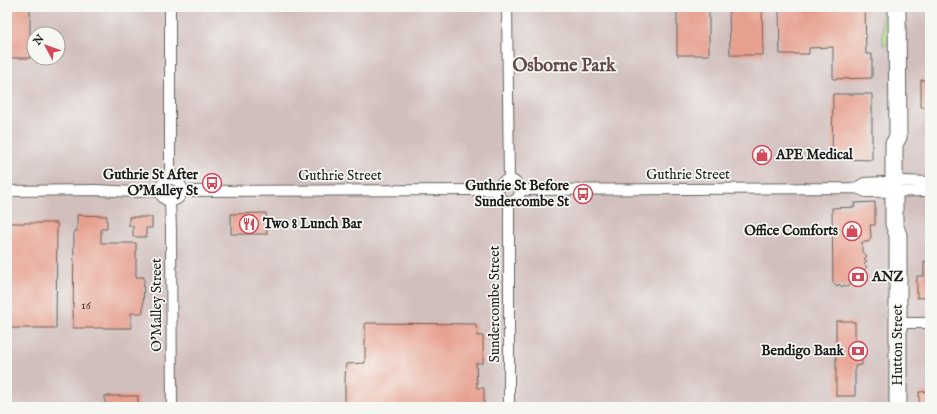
<svg xmlns="http://www.w3.org/2000/svg" width="937" height="414" viewBox="0 0 937 414" font-family="'IM FELL English',serif">
	<style>
		.industrial { fill: #d1bfbd; fill-rule: evenodd }
		.green { fill: #acda87; stroke: #647b52 }
		.building { fill: #e79f8e }
		.lines { fill: none; stroke-linecap: round; stroke-linejoin: round }
		.street-casing { stroke: #66645d; stroke-width: 12 }
		.primary-casing { stroke: #66645d; stroke-width: 19 }
		.street { stroke: #fff; stroke-width: 10 }
		.primary { stroke: #fff; stroke-width: 17 }
		.labels { text-anchor: middle; dominant-baseline: central; stroke-width: 3.5; stroke-linejoin: round; paint-order: stroke }
		.number-label { font-size: 12px; fill: #4f3d38 }
		.poi-label { font-size: 14px; font-weight: bold; fill: #1c1c1c; stroke: #f6f6f2; text-anchor: end }
		.street-label { font-size: 14px; fill: #1c1c1c; stroke: #f6f6f2 }
		.district-label { font-size: 18px; font-weight: bold; fill: #634a44; stroke: #f6f6f2 }
	</style>
	<rect width="100%" height="100%" fill="#f6f6f2"/>
	<filter id="ink" filterUnits="userSpaceOnUse"><feTurbulence type="fractalNoise" baseFrequency=".025" numOctaves="2"/><feDisplacementMap in="SourceGraphic" scale="8" xChannelSelector="R" yChannelSelector="G"/><feConvolveMatrix kernelMatrix="1 2 1 2 8 2 1 2 1" color-interpolation-filters="sRGB"/></filter>
	<filter id="wash" filterUnits="userSpaceOnUse"><feTurbulence type="fractalNoise" baseFrequency=".012" numOctaves="4" result="noise"/><feDisplacementMap in="SourceGraphic" scale="16" xChannelSelector="R" yChannelSelector="G"/><feGaussianBlur stdDeviation="0.9" result="paint"/><feColorMatrix in="noise" values="0 0 0 0 0 0 0 0 0 0 0 0 0 0 0 0 0 1.4 0 .05"/><feComposite in="paint" operator="in"/></filter>
	<g filter="url(#wash)">
		<rect width="100%" height="100%" fill="#f0ebd7"/>
		<path class="industrial" d="M7,7H930V407H7ZM34,34H58V58H34Z"/>
		<path class="green" d="M882,7H889V44L883,45Z"/>
		<g id="blocks">
			<path class="building" d="M7,7H30V58H7Z
				M677,7H709V55H677Z
				M729,7H762L763,55H730Z
				M833,7H865L866,54H872V78L833,79V47L809,48V54H780L779,10L833,8Z
				M921,80H930V107H921Z
				M833,94H872V160L832,159Z
				M875,202V225H870L871,238L868,242H862V252L867,256L864,259L867,261L864,264L867,267L860,273L862,283H851L847,287L844,285L842,287L839,284L837,287L833,283L832,208L855,207L854,203Z
				M266,213L267,234H231V214Z
				M77,215L107,216V229H101V243H136V277H144L143,313H131V328H73L74,231H77Z
				M129,217H152V228H146V237H133V226H129Z
				M7,223H57L56,328H7Z
				M924,261L930,262V297L917,298V276H924Z
				M836,321H852V322H855V341H861L862,365L855,366V396H836Z
				M365,323L476,324L477,336H483V363H476L477,388H484V407H345V379L346,364L365,363Z
				M930,391V407H924L919,402V392Z
				M105,396H138V407H105Z"/>
		</g>
	</g>
	<g filter="url(#ink)">
		<use href="#blocks" fill-opacity="0" stroke="#66645d" stroke-width="1"/>
		<g class="lines">
			<g class="street-casing">
				<path id="street" d="M507,7L509,180
					M160 190a11 11 0 1 1 22 0a11 11 0 1 1-22 0Z
					M170,179V7
					M498 191a11 11 0 1 1 22 0a11 11 0 1 1-22 0Z
					M856,188L864,183L904,181L930,182
					M520,190L856,188L866,192L930,191
					M7,191L96,190L135,192L159,191
					M182,191L482,190H498
					M170,202L171,229L172,407
					M898,323H930
					M509,407V202"/>
			</g>
			<g class="primary-casing">
				<path id="primary" d="M897,7L898,137L894,144V224L898,235V407"/>
			</g>
			<use href="#street" class="street"/>
			<use href="#primary" class="primary"/>
		</g>
	</g>
	<defs>
		<g id="shop-ring" transform="scale(1)"><circle r="9.5" fill="#f6f6f2" stroke="#d1495b" stroke-width="1.5"/><path d="M-5-2.5h2.3a2.7 3.5 0 0 1 5.4 0H5L5.5 6h-11ZM-1.5-2.5h3a1.5 2.3 0 0 0-3 0Z" fill="#d1495b"/></g>
		<g id="bus-ring" transform="scale(1)"><circle r="9.5" fill="#f6f6f2" stroke="#d1495b" stroke-width="1.5"/><path d="M-5-6H5V4H4V6H2V4H-2V6H-4V4H-5ZM-3.5-4V0h7V-4ZM-3.5 1.2v1.5H-2V1.2ZM2 1.2v1.5H3.5V1.2Z" fill="#d1495b"/></g>
		<g id="restaurant-ring" transform="scale(1)"><circle r="9.5" fill="#f6f6f2" stroke="#d1495b" stroke-width="1.5"/><path d="M-5-6h1v4h1v-4h1v4h1v-4h1v5L-1.5 .5V6h-2V.5L-5-1ZM5-6V6H3V1.5H1.5Q1.5-4 5-6Z" fill="#d1495b"/></g>
		<g id="bank-ring" transform="scale(1)"><circle r="9.5" fill="#f6f6f2" stroke="#d1495b" stroke-width="1.5"/><path d="M-6-4H6V4H-6ZM0-2.3a2.3 2.3 0 1 0 0 4.6a2.3 2.3 0 1 0 0-4.6Z" fill="#d1495b"/></g>
	</defs>
	<g fill-rule="evenodd">
		<use href="#shop-ring" x="762" y="155"/>
		<use href="#bus-ring" x="212" y="183"/>
		<use href="#bus-ring" x="583" y="194"/>
		<use href="#restaurant-ring" x="249" y="224"/>
		<use href="#shop-ring" x="852" y="231"/>
		<use href="#bank-ring" x="858" y="277"/>
		<use href="#bank-ring" x="858" y="351"/>
	</g>
	<g class="labels">
		<g class="number-label">
			<text x="86" y="305">16</text>
		</g>
		<g class="poi-label">
			<text x="776" y="155" text-anchor="start">APE Medical</text>
			<text x="198" y="175">Guthrie St After<tspan x="198" dy="16">O'Malley St</tspan></text>
			<text x="569" y="186">Guthrie St Before<tspan x="569" dy="16">Sundercombe St</tspan></text>
			<text x="263" y="224" text-anchor="start">Two 8 Lunch Bar</text>
			<text x="838" y="231">Office Comforts</text>
			<text x="872" y="277" text-anchor="start">ANZ</text>
			<text x="844" y="351">Bendigo Bank</text>
		</g>
		<g class="street-label">
			<text x="688" y="175">Guthrie Street</text>
			<text x="340" y="176">Guthrie Street</text>
			<text transform="translate(495 304) rotate(-90)">Sundercombe Street</text>
			<text transform="translate(157 305) rotate(-90)">O'Malley Street</text>
			<text transform="translate(898 345) rotate(-90)">Hutton Street</text>
		</g>
		<g class="district-label">
			<text x="564" y="66">Osborne Park</text>
		</g>
	</g>
	<rect width="937" height="414" fill="none" stroke="#f6f6f2" stroke-width="24"/>
	<g transform="translate(46 46) rotate(311)"><circle r="19" fill="#f6f6f2" stroke="#9f9f9c"/>
	<path d="M0-3L7 15L0 10L-7 15Z" fill="#d1495b"/>
	<text y="-6" font-size="11" font-weight="bold" text-anchor="middle" fill="#1c1c1c">N</text>
	</g>
</svg>
